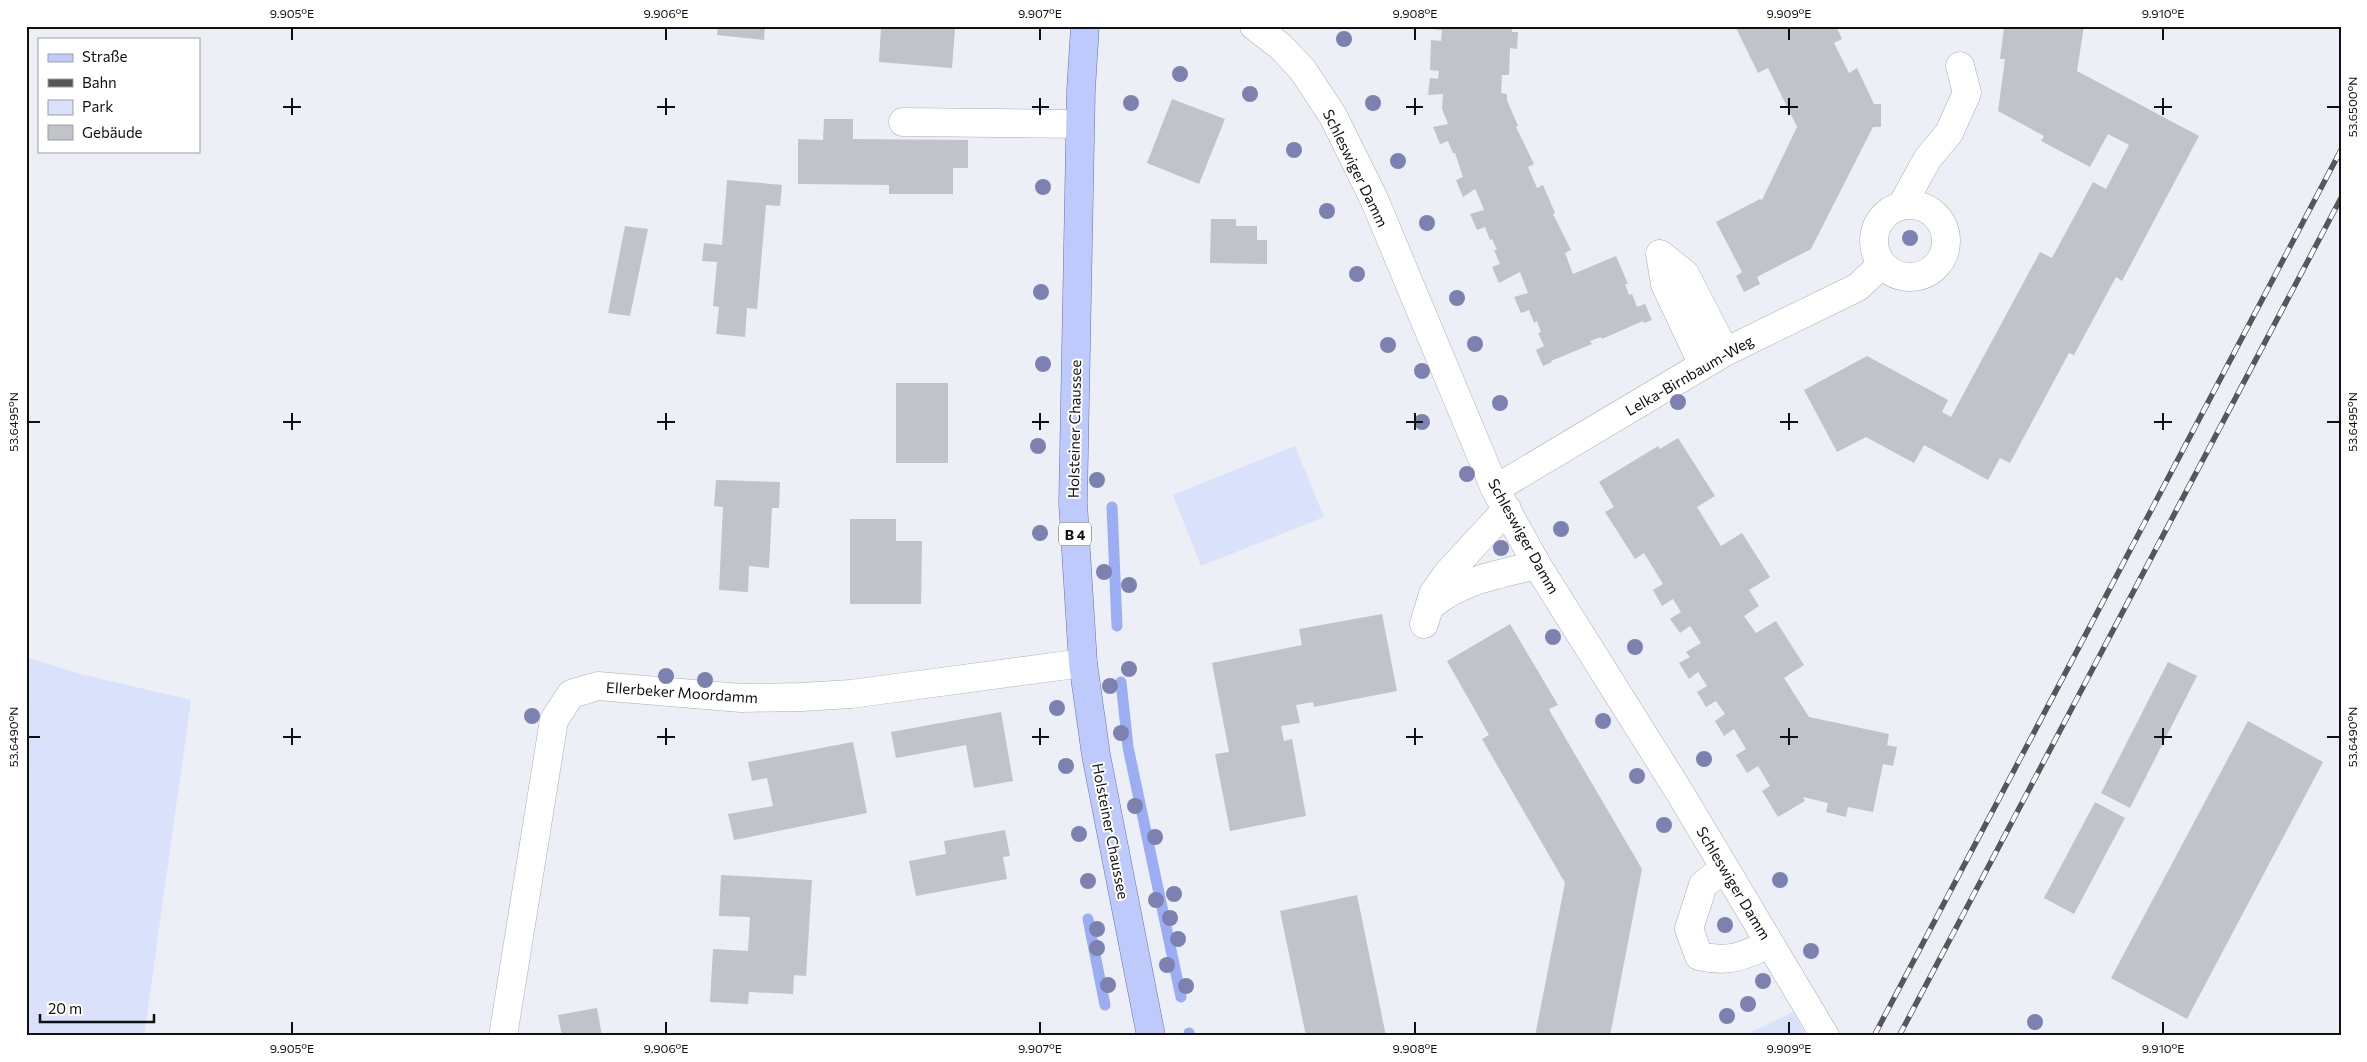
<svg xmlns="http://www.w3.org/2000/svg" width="2367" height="1062" viewBox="0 0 2367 1062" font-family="Commissioner,sans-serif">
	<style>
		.green { fill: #d9e1fb }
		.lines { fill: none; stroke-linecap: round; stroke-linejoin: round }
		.stream { stroke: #9badf3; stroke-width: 11 }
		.building { fill: #c1c3cb }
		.minor-casing { stroke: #abadb4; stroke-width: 29 }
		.major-casing { stroke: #6572a9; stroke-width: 29 }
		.minor { stroke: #fff; stroke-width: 28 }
		.major { stroke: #becafc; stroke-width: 28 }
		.rail-casing { stroke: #55575b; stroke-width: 5.5 }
		.rail { stroke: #fff; stroke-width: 4; stroke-dasharray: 11; stroke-linecap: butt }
		.tree { fill: #7c81af }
		.ticks { fill: none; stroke: #0f1012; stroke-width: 2 }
		.labels { text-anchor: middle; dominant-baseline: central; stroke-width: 4; stroke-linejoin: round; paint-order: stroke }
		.shield { fill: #fff; stroke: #575859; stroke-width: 1 }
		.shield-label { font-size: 14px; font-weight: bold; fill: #0f1012 }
		.street-label { font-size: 15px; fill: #0f1012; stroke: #fff }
		.neatline { fill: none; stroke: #0f1012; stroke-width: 2 }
		.ticks-label { font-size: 12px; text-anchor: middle; fill: #0f1012 }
	</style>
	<rect width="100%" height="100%" fill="#eceff6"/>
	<path class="green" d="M1295,446L1324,517L1201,566L1173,495Z
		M26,657L80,674L191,700L144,1036H26Z
		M1793,1012L1807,1036H1743Z"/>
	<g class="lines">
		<path class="stream" d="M1112,507L1117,626
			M1121,682L1128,747L1181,997
			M1088,919L1105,1005
			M1189,1033V1036"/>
	</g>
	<path class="building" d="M718,26H765L764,40L717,35Z
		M881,26H936L955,29L952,68L879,62Z
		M1432,26H1512V32H1518L1517,49L1510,48L1509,75H1502L1501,93L1507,94V100L1518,126L1516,127L1534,164L1528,167L1537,188L1543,185L1555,213L1553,214L1571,250L1565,253L1573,274L1616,256L1628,284H1625L1629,295L1632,294L1637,307L1645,304L1652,320L1644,323L1643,321L1602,339L1601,337L1590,341L1592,344L1551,361L1552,362L1543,366L1536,350L1544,346L1538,333L1541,332L1538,324L1537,321L1534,323L1529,310L1521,313L1514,297L1528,293L1520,272L1499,283L1492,267L1500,264L1494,250H1497L1492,239L1490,240L1485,227L1477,230L1470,214L1484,210L1480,200L1475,189L1463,197L1456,180L1463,177L1455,153H1453L1448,141L1440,144L1433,127L1448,124L1442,109L1443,94L1428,95L1430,78L1438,79L1439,71L1430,70L1431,40L1441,41L1442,30L1432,29Z
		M1735,26H1836L1842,39L1834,43L1849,73L1857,68L1874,104H1881V127H1873L1811,249L1757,277L1760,284L1744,292L1736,276L1742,272L1716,222L1760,199L1762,200L1797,127L1768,68L1758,73Z
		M2010,26H2084L2077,71L2199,136L2122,281L2116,277L2074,355L2069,353L2010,463L2000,458L1988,480L1924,445L1914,463L1866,437L1837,452L1804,390L1867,356L1948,400L1942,412L1951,417L2040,252L2052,258L2093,182L2106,189L2129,145L2108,134L2090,167L2041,141L2044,136L1998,111L2005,59H2000L2004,28L2010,29Z
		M1172,99L1225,119L1199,184L1147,163Z
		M824,119H853V139L968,140V168H953V194H889V185L798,184V139L823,140Z
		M727,180L782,185L780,206L766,205L757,309L747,308L745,337L716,334L719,307L713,306L717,262L702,261L704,243L722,245Z
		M1211,219H1236V226H1257V240H1267V264L1210,263Z
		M625,226L648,229L630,316L608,313Z
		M896,383H948V463H896Z
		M1678,438L1715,496L1697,507L1721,546L1742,533L1770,577L1749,590L1759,606L1744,616L1756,633L1776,621L1804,665L1784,678L1809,717L1889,734L1887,745L1897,747L1893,766L1883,764L1873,812L1848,807L1846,817L1826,812L1828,803L1803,797L1805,801L1778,817L1762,791L1770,786L1758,766L1747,773L1736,755L1746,749L1734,729L1724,736L1715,721L1725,714L1716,701L1706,707L1697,692L1707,686L1698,672L1689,679L1679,663L1690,657L1686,652L1701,643L1690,626L1680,633L1670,619L1681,612L1673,599L1662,606L1653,590L1663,584L1644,553L1635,559L1605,512L1614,507L1599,482L1658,446L1660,449Z
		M716,480L780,482L779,508H772L769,568L749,566L748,592L719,590L723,507L714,506Z
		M850,519H896V541H922L921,604H850Z
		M1382,614L1397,691L1314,707L1313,702L1296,705L1300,723L1281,726L1284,741L1292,739L1306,816L1230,831L1215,754L1229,752L1212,663L1302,645L1299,629Z
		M1510,624L1558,705L1549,709L1552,715L1642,869L1610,1036H1535L1565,883L1482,739L1489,735L1447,661Z
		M2168,662L2197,676L2130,808L2101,793Z
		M1001,712L1013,781L974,788L966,745L896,758L891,732Z
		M2248,721L2323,762L2187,1019L2111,978Z
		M853,742L867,813L734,840L728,814L773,806L767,778L752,781L748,762Z
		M2095,802L2125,818L2074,914L2044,898Z
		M1005,830L1010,856L1003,857L1007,879L916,896L909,861L946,854L944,841Z
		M721,875L812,880L806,976L794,975L793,994L749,992L748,1004L710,1002L713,949L748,951L750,917L719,916Z
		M1357,895L1386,1036H1306L1280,911Z
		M597,1008L602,1036H562L558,1015Z"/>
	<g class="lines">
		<g class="minor-casing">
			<path id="minor" d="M1254,26L1280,46L1302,69L1333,116L1374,199L1495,489L1537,565L1680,793L1825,1036
				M903,122L1080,124
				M1874 241a36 36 0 1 1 72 0a36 36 0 1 1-72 0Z
				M1902,205L1928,158L1949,133L1967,93L1960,66
				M1660,254L1665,284L1703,365
				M1660,254L1685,274L1725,352
				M1495,489L1725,352L1858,287L1882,264
				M1432,605C1461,580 1500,574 1537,565
				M1424,624L1433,594L1448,573L1507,509
				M1724,868L1703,885L1689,929L1699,956C1730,963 1742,956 1770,944
				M503,1036L554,720L571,694L598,686L741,698L802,697L851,694L1083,663"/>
		</g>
		<g class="major-casing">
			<path id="major" d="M1085,26L1081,90L1073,503L1083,663L1096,755L1151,1036"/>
		</g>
		<use href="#minor" class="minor"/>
		<use href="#major" class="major"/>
		<g class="rail-casing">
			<path id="rail" d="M1874,1036L2341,150
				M1899,1036L2341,198"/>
		</g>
		<use href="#rail" class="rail"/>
	</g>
	<g class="tree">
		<circle cx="1344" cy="39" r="8"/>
		<circle cx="1180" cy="74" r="8"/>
		<circle cx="1250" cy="94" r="8"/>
		<circle cx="1131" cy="103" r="8"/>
		<circle cx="1373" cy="103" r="8"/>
		<circle cx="1294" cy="150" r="8"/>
		<circle cx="1398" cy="161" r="8"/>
		<circle cx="1043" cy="187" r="8"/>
		<circle cx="1327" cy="211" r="8"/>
		<circle cx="1427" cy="223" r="8"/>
		<circle cx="1910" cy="238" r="8"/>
		<circle cx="1357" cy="274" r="8"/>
		<circle cx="1041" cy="292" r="8"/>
		<circle cx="1457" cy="298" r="8"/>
		<circle cx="1475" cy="344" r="8"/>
		<circle cx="1388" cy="345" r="8"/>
		<circle cx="1043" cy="364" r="8"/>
		<circle cx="1422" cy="371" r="8"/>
		<circle cx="1678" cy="402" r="8"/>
		<circle cx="1500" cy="403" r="8"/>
		<circle cx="1422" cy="422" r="8"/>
		<circle cx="1038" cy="446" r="8"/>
		<circle cx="1467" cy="474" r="8"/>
		<circle cx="1097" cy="480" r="8"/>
		<circle cx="1561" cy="529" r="8"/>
		<circle cx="1040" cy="533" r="8"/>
		<circle cx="1501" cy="548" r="8"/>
		<circle cx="1104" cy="572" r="8"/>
		<circle cx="1129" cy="585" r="8"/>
		<circle cx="1553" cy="637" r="8"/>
		<circle cx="1635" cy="647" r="8"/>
		<circle cx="1129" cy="669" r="8"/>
		<circle cx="666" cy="676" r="8"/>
		<circle cx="705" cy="680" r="8"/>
		<circle cx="1110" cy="686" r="8"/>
		<circle cx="1057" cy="708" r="8"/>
		<circle cx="532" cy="716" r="8"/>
		<circle cx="1603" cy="721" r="8"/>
		<circle cx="1121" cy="733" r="8"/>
		<circle cx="1704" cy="759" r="8"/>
		<circle cx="1066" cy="766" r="8"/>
		<circle cx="1637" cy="776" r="8"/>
		<circle cx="1135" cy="806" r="8"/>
		<circle cx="1664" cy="825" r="8"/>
		<circle cx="1079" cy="834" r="8"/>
		<circle cx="1155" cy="837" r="8"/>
		<circle cx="1780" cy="880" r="8"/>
		<circle cx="1088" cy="881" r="8"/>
		<circle cx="1174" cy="894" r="8"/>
		<circle cx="1156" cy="900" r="8"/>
		<circle cx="1170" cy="918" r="8"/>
		<circle cx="1725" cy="925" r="8"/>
		<circle cx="1097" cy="929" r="8"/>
		<circle cx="1178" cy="939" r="8"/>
		<circle cx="1097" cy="948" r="8"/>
		<circle cx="1811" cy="951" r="8"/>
		<circle cx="1167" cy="965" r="8"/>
		<circle cx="1763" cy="981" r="8"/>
		<circle cx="1108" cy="985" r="8"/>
		<circle cx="1186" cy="986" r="8"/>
		<circle cx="1748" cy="1004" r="8"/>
		<circle cx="1727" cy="1016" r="8"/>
		<circle cx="2035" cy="1022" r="8"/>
	</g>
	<path class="ticks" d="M292,28V40M666,28V40M1040,28V40M1415,28V40M1789,28V40M2163,28V40M292,98V115M666,98V115M1040,98V115M1415,98V115M1789,98V115M2163,98V115M283,107H301M657,107H675M1032,107H1049M1406,107H1423M1780,107H1798M2154,107H2172M2327,107H2340M292,413V430M666,413V430M1040,413V430M1415,413V430M1789,413V430M2163,413V430M28,422H40M283,422H301M657,422H675M1032,422H1049M1406,422H1423M1780,422H1798M2154,422H2172M2327,422H2340M292,728V745M666,728V745M1040,728V745M1415,728V745M1789,728V745M2163,728V745M28,737H40M283,737H301M657,737H675M1032,737H1049M1406,737H1423M1780,737H1798M2154,737H2172M2327,737H2340M292,1022V1034M666,1022V1034M1040,1022V1034M1415,1022V1034M1789,1022V1034M2163,1022V1034"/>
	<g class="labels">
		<rect class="shield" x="1059" y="522.5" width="32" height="23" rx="4"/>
		<g class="shield-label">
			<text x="1075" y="534">B 4</text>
		</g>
		<g class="street-label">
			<text transform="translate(1356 168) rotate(64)">Schleswiger Damm</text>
			<text transform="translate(1689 375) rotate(-30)">Lelka-Birnbaum-Weg</text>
			<text transform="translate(1074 429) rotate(-89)">Holsteiner Chaussee</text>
			<text transform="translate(1524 536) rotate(61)">Schleswiger Damm</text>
			<text transform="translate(682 692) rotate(4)">Ellerbeker Moordamm</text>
			<text transform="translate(1111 831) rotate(79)">Holsteiner Chaussee</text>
			<text transform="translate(1734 883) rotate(59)">Schleswiger Damm</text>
		</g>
	</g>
	<rect width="2367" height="1062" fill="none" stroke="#ffffff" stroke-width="55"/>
	<rect x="38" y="38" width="162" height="115" fill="#ffffff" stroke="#9f9fa0"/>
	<rect x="48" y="54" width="25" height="8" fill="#becafc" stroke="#9f9fa0"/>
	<text x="82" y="62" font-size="15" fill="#0f1012">Straße</text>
	<rect x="48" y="79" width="25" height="8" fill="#55575b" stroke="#9f9fa0"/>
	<text x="82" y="88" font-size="15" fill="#0f1012">Bahn</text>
	<rect x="48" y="100" width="25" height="15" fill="#d9e1fb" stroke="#9f9fa0"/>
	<text x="82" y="112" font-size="15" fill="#0f1012">Park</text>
	<rect x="48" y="125" width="25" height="15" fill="#c1c3cb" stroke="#9f9fa0"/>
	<text x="82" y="138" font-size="15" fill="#0f1012">Gebäude</text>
	<path d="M40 1014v8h114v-8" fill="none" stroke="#0f1012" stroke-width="2.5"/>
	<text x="48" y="1014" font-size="15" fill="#0f1012" stroke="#ffffff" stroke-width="4" paint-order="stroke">20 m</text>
	<rect x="28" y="28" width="2312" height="1006" class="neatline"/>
	<g class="ticks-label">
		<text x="292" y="18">9.905°E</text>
		<text x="666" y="18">9.906°E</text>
		<text x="1040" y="18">9.907°E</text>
		<text x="1415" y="18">9.908°E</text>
		<text x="1789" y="18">9.909°E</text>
		<text x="2163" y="18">9.910°E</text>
		<text transform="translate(2353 107) rotate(-90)" y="4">53.6500°N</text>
		<text transform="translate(14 422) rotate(-90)" y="4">53.6495°N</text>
		<text transform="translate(2353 422) rotate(-90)" y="4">53.6495°N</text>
		<text transform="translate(14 737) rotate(-90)" y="4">53.6490°N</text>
		<text transform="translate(2353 737) rotate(-90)" y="4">53.6490°N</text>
		<text x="292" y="1053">9.905°E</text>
		<text x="666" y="1053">9.906°E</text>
		<text x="1040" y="1053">9.907°E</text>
		<text x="1415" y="1053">9.908°E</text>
		<text x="1789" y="1053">9.909°E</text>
		<text x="2163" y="1053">9.910°E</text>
	</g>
</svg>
